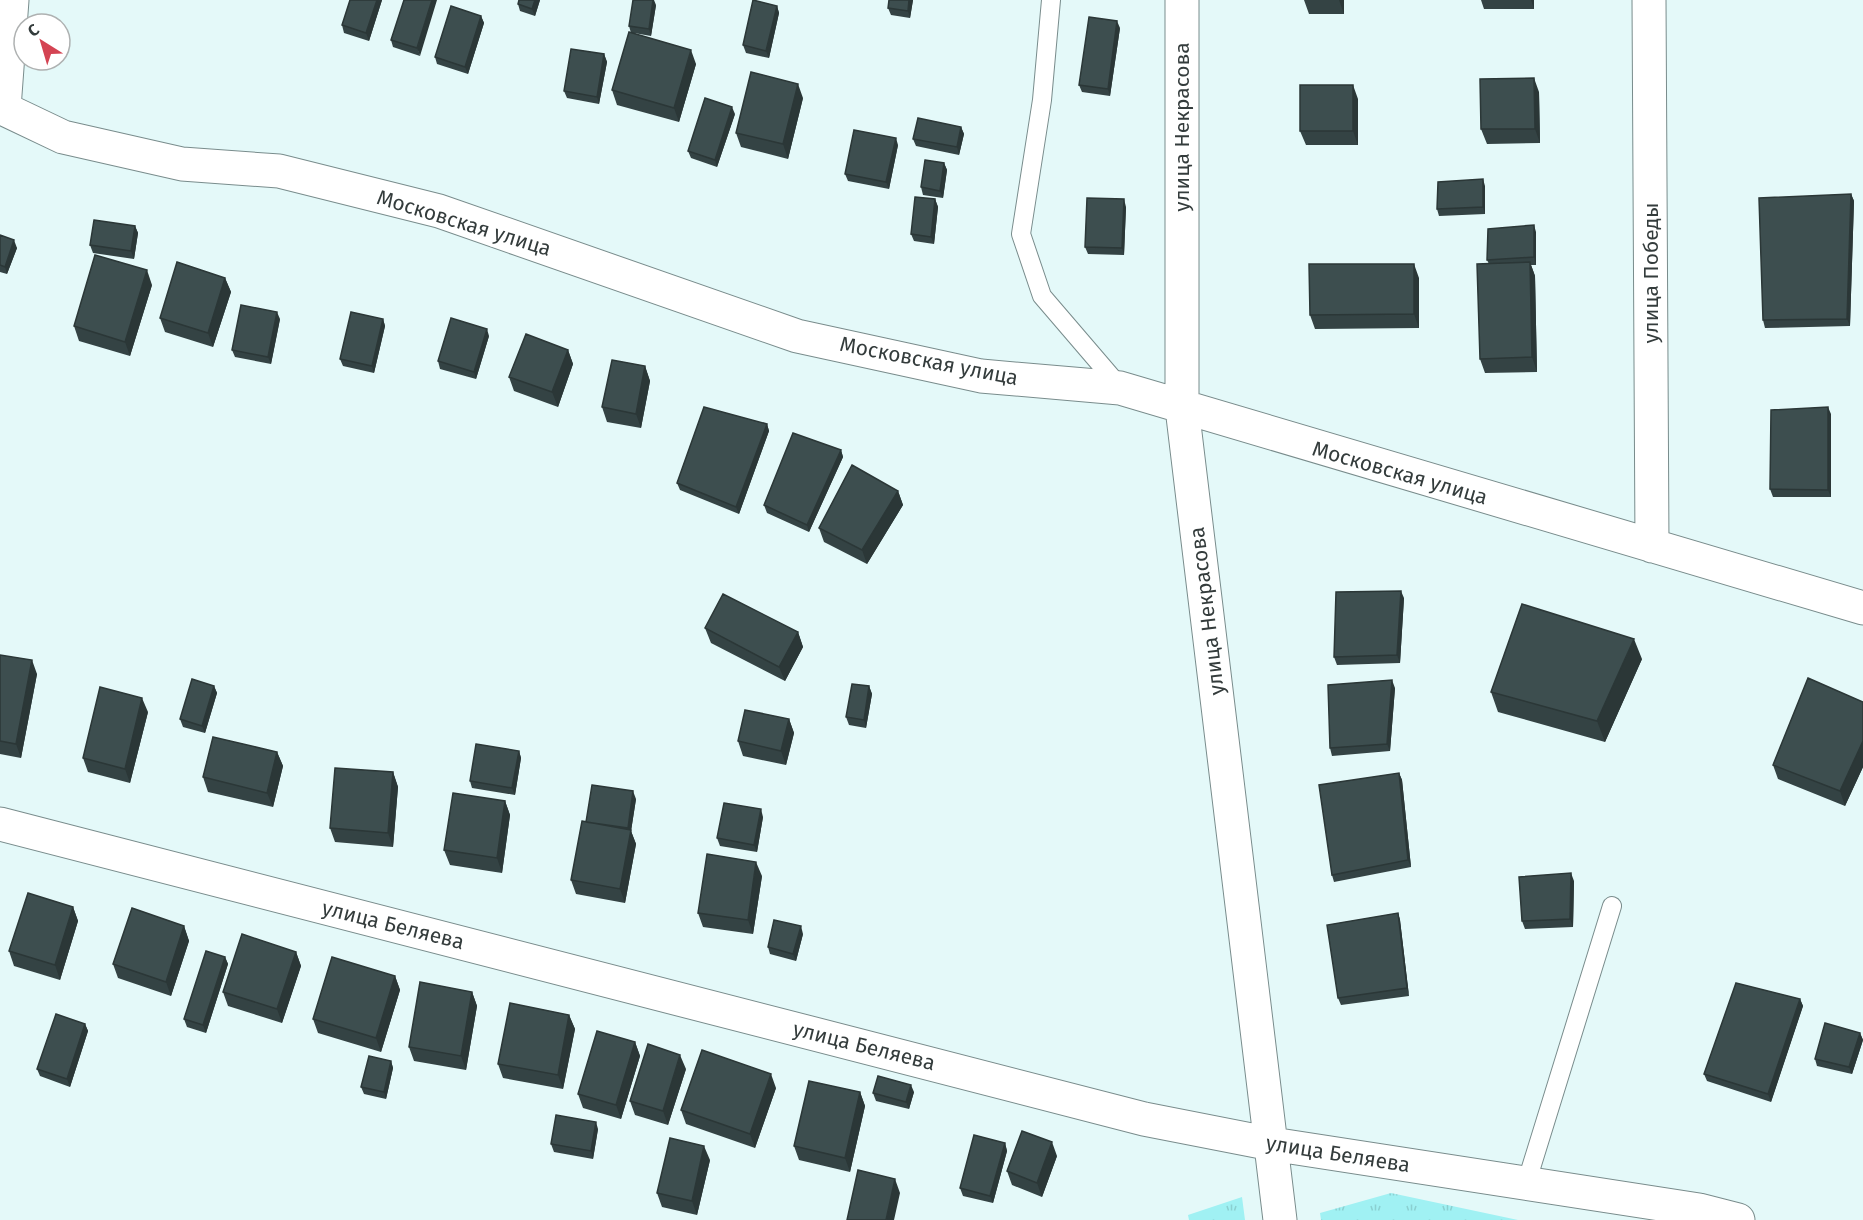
<svg xmlns="http://www.w3.org/2000/svg" width="1863" height="1220" viewBox="0 0 1863 1220" font-family="'Fira Sans',sans-serif">
	<style>
		.grass { fill: url(#grass-tufts) }
		.lines { fill: none; stroke-linecap: round; stroke-linejoin: round }
		.service-casing { stroke: #798c8c; stroke-width: 20 }
		.minor-casing { stroke: #798c8c; stroke-width: 35 }
		.service { stroke: #fff; stroke-width: 18 }
		.minor { stroke: #fff; stroke-width: 33 }
		.wall { fill: #344344 }
		.shaded-wall { fill: #2b3737 }
		.building { fill: #3d4e4f; stroke: #2b3737; stroke-width: 1.5 }
		.labels { text-anchor: middle; dominant-baseline: central; stroke-width: 6; stroke-linejoin: round; paint-order: stroke }
		.street-label { font-size: 21px; fill: #343c3c; stroke: #fff }
	</style>
	<defs>
		<pattern id="grass-tufts" width="24" height="20" patternUnits="userSpaceOnUse" patternTransform="scale(1.5)"><rect width="24" height="20" fill="#a0f1f3"/><path d="M3 7l-1-3M5 7V3M7 7l1-3M15 17l-1-3M17 17v-4M19 17l1-3" fill="none" stroke="#8ad0d1"/></pattern>
	</defs>
	<rect width="100%" height="100%" fill="#e4f9f9"/>
	<path class="grass" d="M1391,1193L1518,1220H1321L1320,1213Z
		M1242,1197L1245,1220H1189L1188,1215Z"/>
	<g class="lines">
		<g class="service-casing">
			<path id="service" d="M1051,0L1042,100L1021,234L1042,296L1120,387
				M1526,1184L1612,906"/>
		</g>
		<g class="minor-casing">
			<path id="minor" d="M1182,0V408L1280,1220
				M1649,0L1652,546
				M0,107L63,137L182,164L279,171L439,211L797,336L981,376L1120,388L1863,608
				M4,108L12,0
				M0,824L1144,1119L1272,1144L1699,1210L1738,1220"/>
		</g>
		<use href="#service" class="service"/>
		<use href="#minor" class="minor"/>
	</g>
	<path class="wall" d="M350,0H382L369,41L344,33L342,25Z
		M404,0L420,56L393,47L391,40Z
		M519,0H540L535,16L520,11L518,4Z
		M889,0H913L910,18L891,15L888,8Z
		M1304,0H1344V14H1309Z
		M1481,0H1534V9H1484Z
		M656,5L651,36L634,33L696,64L679,122L617,105L612,90L631,33L629,26Z
		M777,6L779,13L769,58L746,53L743,45Z
		M481,16L484,23L468,74L437,64L435,57Z
		M1120,28L1110,96L1082,92L1079,85Z
		M604,54L607,62L599,104L567,98L564,91Z
		M1539,92L1540,143L1487,144L1481,129Z
		M803,98L788,159L741,147L736,133Z
		M1358,99V145H1306L1300,131Z
		M735,114L717,167L691,158L688,151Z
		M961,127L964,134L959,155L916,146L913,139Z
		M898,145L889,189L848,181L845,174Z
		M944,163L947,170L943,198L923,195L921,187Z
		M1485,186V214L1439,216L1437,209Z
		M1851,194L1854,201L1850,326L1765,328L1763,320Z
		M935,199L938,207L934,244L914,241L911,234Z
		M1126,207L1124,255L1088,254L1085,247Z
		M135,226L138,233L134,259L93,253L90,245Z
		M1536,232V265H1531L1535,276L1537,372L1485,373L1480,359L1489,264L1487,260Z
		M0,235L17,248L7,274L0,272Z
		M225,278L231,292L213,347L165,332L160,318Z
		M1419,278V328L1315,329L1310,315Z
		M152,285L130,356L79,341L74,326Z
		M280,319L271,364L235,357L232,350Z
		M383,319L385,326L374,373L343,366L340,359Z
		M489,336L476,379L440,369L438,361Z
		M568,350L573,364L558,407L514,391L509,377Z
		M645,366L650,381L641,428L607,422L602,407Z
		M1831,414V497H1773L1770,489Z
		M767,424L769,431L739,514L680,490L677,483Z
		M841,450L843,457L809,532L767,513L764,505Z
		M898,491L903,505L867,564L824,542L819,528Z
		M1404,598L1400,663L1337,665L1334,657Z
		M705,628L798,632L803,647L785,681L711,643Z
		M0,655L37,674L21,758L0,754Z
		M1642,659L1605,742L1498,712L1491,692Z
		M214,686L217,693L205,733L183,727L180,719Z
		M869,686L872,694L866,728L849,725L846,717Z
		M1395,688L1390,751L1332,756L1330,748Z
		M1863,702V767L1845,806L1778,779L1773,765Z
		M148,712L130,783L88,772L83,758Z
		M789,719L794,733L786,765L743,756L738,741Z
		M519,751L521,758L515,795L472,788L470,781Z
		M277,752L283,766L273,807L208,792L203,777Z
		M393,772L398,787L393,847L335,842L330,828Z
		M1399,773L1402,780L1411,867L1334,882L1332,875Z
		M636,799L631,831L636,844L625,903L576,894L571,880L586,822Z
		M505,801L510,815L502,873L450,865L444,850Z
		M763,817L757,852L720,846L717,838Z
		M762,876L753,934L703,927L698,913Z
		M1574,881L1573,927L1525,929L1522,921Z
		M73,907L78,921L60,980L14,966L9,951Z
		M1398,913L1400,920L1409,996L1341,1005L1338,998Z
		M184,926L189,941L171,996L118,978L113,964Z
		M803,934L796,961L770,954L768,947Z
		M296,952L301,966L282,1023L228,1006L223,992Z
		M225,957L228,964L206,1033L187,1027L184,1019Z
		M395,976L400,990L381,1052L318,1033L313,1019Z
		M472,992L477,1006L466,1070L414,1061L409,1047Z
		M1800,999L1803,1006L1771,1102L1707,1081L1704,1074Z
		M569,1015L575,1029L563,1089L503,1078L498,1064Z
		M85,1024L88,1031L70,1087L40,1076L37,1069Z
		M1860,1033L1863,1040L1852,1074L1817,1066L1815,1059Z
		M635,1042L640,1056L621,1119L583,1108L578,1094Z
		M391,1061L393,1068L386,1099L364,1094L361,1087Z
		M686,1069L668,1125L635,1115L630,1101Z
		M776,1088L755,1148L686,1124L681,1110Z
		M860,1092L865,1106L850,1172L799,1160L794,1146Z
		M914,1092L909,1109L876,1101L873,1093Z
		M598,1129L593,1159L554,1152L551,1144Z
		M1005,1143L1007,1151L993,1203L963,1196L960,1188Z
		M1057,1156L1042,1197L1012,1185L1007,1171Z
		M710,1160L697,1215L662,1207L657,1193Z"/>
	<path class="shaded-wall" d="M377,0H382L369,41L366,33Z
		M432,0H437L420,56L417,48Z
		M535,0H540L535,16L532,9Z
		M653,0H654L656,5L651,36L649,29Z
		M909,0H913L910,18L908,11Z
		M1339,0H1344V14Z
		M1531,0H1534V9Z
		M777,6L779,13L769,58L766,51Z
		M481,16L484,23L468,74L465,67Z
		M1117,21L1120,28L1110,96L1108,89Z
		M691,50L696,64L679,122L674,108Z
		M604,54L607,62L599,104L597,97Z
		M1534,78L1539,92L1540,143L1535,129Z
		M798,84L803,98L788,159L783,144Z
		M1353,85L1358,99V145L1353,131Z
		M732,107L735,114L717,167L715,160Z
		M961,127L964,134L959,155L957,147Z
		M896,138L898,145L889,189L886,182Z
		M944,163L947,170L943,198L940,191Z
		M1483,179L1485,186V214L1483,207Z
		M1851,194L1854,201L1850,326L1847,319Z
		M935,199L938,207L934,244L931,237Z
		M1124,199L1126,207L1124,255L1122,248Z
		M1534,225L1536,232V265L1534,257Z
		M135,226L138,233L134,259L131,251Z
		M14,240L17,248L7,274L5,267Z
		M1530,262L1535,276L1537,372L1532,357Z
		M1414,264L1419,278V328L1414,314Z
		M147,270L152,285L130,356L125,342Z
		M225,278L231,292L213,347L208,333Z
		M277,312L280,319L271,364L268,357Z
		M383,319L385,326L374,373L372,366Z
		M487,329L489,336L476,379L474,372Z
		M568,350L573,364L558,407L552,392Z
		M645,366L650,381L641,428L636,414Z
		M1828,407L1831,414V497L1828,490Z
		M767,424L769,431L739,514L736,507Z
		M841,450L843,457L809,532L807,525Z
		M898,491L903,505L867,564L862,550Z
		M1401,591L1404,598L1400,663L1397,655Z
		M798,632L803,647L785,681L779,667Z
		M1634,639L1642,659L1605,742L1597,721Z
		M32,660L37,674L21,758L16,744Z
		M1392,680L1395,688L1390,751L1387,744Z
		M214,686L217,693L205,733L202,726Z
		M869,686L872,694L866,728L864,720Z
		M142,698L148,712L130,783L125,769Z
		M789,719L794,733L786,765L781,751Z
		M1863,741V767L1845,806L1840,791Z
		M519,751L521,758L515,795L512,788Z
		M277,752L283,766L273,807L267,793Z
		M393,772L398,787L393,847L388,833Z
		M1399,773L1402,780L1411,867L1408,860Z
		M633,791L636,799L631,831L636,844L625,903L620,889L630,834L628,828Z
		M505,801L510,815L502,873L497,858Z
		M761,809L763,817L757,852L754,845Z
		M756,862L762,876L753,934L748,920Z
		M1571,873L1574,881L1573,927L1570,919Z
		M73,907L78,921L60,980L55,965Z
		M1398,913L1400,920L1409,996L1407,988Z
		M184,926L189,941L171,996L166,982Z
		M801,926L803,934L796,961L793,954Z
		M296,952L301,966L282,1023L277,1009Z
		M225,957L228,964L206,1033L203,1025Z
		M395,976L400,990L381,1052L376,1038Z
		M472,992L477,1006L466,1070L461,1056Z
		M1800,999L1803,1006L1771,1102L1768,1094Z
		M569,1015L575,1029L563,1089L558,1075Z
		M85,1024L88,1031L70,1087L67,1079Z
		M1860,1033L1863,1040L1852,1074L1849,1067Z
		M635,1042L640,1056L621,1119L616,1105Z
		M680,1055L686,1069L668,1125L663,1111Z
		M391,1061L393,1068L386,1099L384,1092Z
		M771,1074L776,1088L755,1148L750,1134Z
		M911,1085L914,1092L909,1109L906,1102Z
		M860,1092L865,1106L850,1172L845,1158Z
		M596,1122L598,1129L593,1159L591,1151Z
		M1052,1142L1057,1156L1042,1197L1037,1183Z
		M1005,1143L1007,1151L993,1203L990,1196Z
		M704,1146L710,1160L697,1215L692,1201Z
		M895,1179L900,1193L894,1220H886Z"/>
	<path class="building" d="M350,0H377L366,33L342,25Z
		M404,0H432L417,48L391,40Z
		M519,0H535L532,9L518,4Z
		M633,0H653L649,29L629,26Z
		M753,0L777,6L766,51L743,45Z
		M889,0H909L908,11L888,8Z
		M451,6L481,16L465,67L435,57Z
		M1089,17L1117,21L1108,89L1079,85Z
		M629,32L691,50L674,108L612,90Z
		M571,49L604,54L597,97L564,91Z
		M751,72L798,84L783,144L736,133Z
		M1534,78L1535,129H1481L1480,79Z
		M1300,85H1353V131H1300Z
		M705,98L732,107L715,160L688,151Z
		M918,118L961,127L957,147L913,139Z
		M854,130L896,138L886,182L845,174Z
		M925,160L944,163L940,191L921,187Z
		M1483,179V207L1437,209L1438,182Z
		M1851,194L1847,319L1763,320L1759,198Z
		M915,197L935,199L931,237L911,234Z
		M1087,198L1124,199L1122,248L1085,247Z
		M94,220L135,226L131,251L90,245Z
		M1534,225V257L1487,260L1488,229Z
		M0,235L14,240L5,267L0,265Z
		M95,255L147,270L125,342L74,326Z
		M177,262L225,278L208,333L160,318Z
		M1530,262L1532,357L1480,359L1477,264Z
		M1309,264H1414V314L1310,315Z
		M241,305L277,312L268,357L232,350Z
		M351,312L383,319L372,366L340,359Z
		M451,318L487,329L474,372L438,361Z
		M526,334L568,350L552,392L509,377Z
		M612,360L645,366L636,414L602,407Z
		M704,407L767,424L736,507L677,483Z
		M1828,407V490L1770,489L1771,410Z
		M793,433L841,450L807,525L764,505Z
		M852,465L898,491L862,550L819,528Z
		M1401,591L1397,655L1334,657L1336,592Z
		M723,594L798,632L779,667L705,628Z
		M1522,604L1634,639L1597,721L1491,692Z
		M0,655L32,660L16,744L0,741Z
		M1808,678L1863,702V741L1840,791L1773,765Z
		M192,679L214,686L202,726L180,719Z
		M1392,680L1387,744L1330,748L1328,685Z
		M852,684L869,686L864,720L846,717Z
		M100,687L142,698L125,769L83,758Z
		M745,710L789,719L781,751L738,741Z
		M213,737L277,752L267,793L203,777Z
		M476,744L519,751L512,788L470,781Z
		M335,768L393,772L388,833L330,828Z
		M1399,773L1408,860L1332,875L1319,785Z
		M592,785L633,791L628,828L586,822Z
		M453,793L505,801L497,858L444,850Z
		M724,803L761,809L754,845L717,838Z
		M582,821L631,830L620,889L571,880Z
		M707,854L756,862L748,920L698,913Z
		M1571,873L1570,919L1522,921L1519,877Z
		M28,893L73,907L55,965L9,951Z
		M132,908L184,926L166,982L113,964Z
		M1398,913L1407,988L1338,998L1327,925Z
		M774,920L801,926L793,954L768,947Z
		M242,934L296,952L277,1009L223,992Z
		M206,951L225,957L203,1025L184,1019Z
		M332,957L395,976L376,1038L313,1019Z
		M420,982L472,992L461,1056L409,1047Z
		M1736,983L1800,999L1768,1094L1704,1074Z
		M510,1003L569,1015L558,1075L498,1064Z
		M56,1014L85,1024L67,1079L37,1069Z
		M1825,1023L1860,1033L1849,1067L1815,1059Z
		M597,1031L635,1042L616,1105L578,1094Z
		M648,1044L680,1055L663,1111L630,1101Z
		M702,1050L771,1074L750,1134L681,1110Z
		M369,1056L391,1061L384,1092L361,1087Z
		M878,1076L911,1085L906,1102L873,1093Z
		M809,1081L860,1092L845,1158L794,1146Z
		M556,1115L596,1122L591,1151L551,1144Z
		M1022,1131L1052,1142L1037,1183L1007,1171Z
		M974,1135L1005,1143L990,1196L960,1188Z
		M670,1138L704,1146L692,1201L657,1193Z
		M858,1170L895,1179L886,1220H847Z"/>
	<g class="labels">
		<g class="street-label">
			<text transform="translate(1182 127) rotate(-90)">улица Некрасова</text>
			<text transform="translate(464 223) rotate(17)">Московская улица</text>
			<text transform="translate(1651 273) rotate(-90)">улица Победы</text>
			<text transform="translate(929 361) rotate(11)">Московская улица</text>
			<text transform="translate(1400 473) rotate(16)">Московская улица</text>
			<text transform="translate(1207 611) rotate(-97)">улица Некрасова</text>
			<text transform="translate(393 925) rotate(14)">улица Беляева</text>
			<text transform="translate(864 1046) rotate(14)">улица Беляева</text>
			<text transform="translate(1338 1154) rotate(9)">улица Беляева</text>
		</g>
	</g>
	<g transform="translate(42 42) rotate(323)"><circle r="28" fill="#ffffff" stroke="#aeb1b1" stroke-width="1.5"/>
	<path d="M0-4.5L10 22L0 15L-10 22Z" fill="#d44453"/>
	<text y="-9" font-size="16" font-weight="bold" text-anchor="middle" fill="#343c3c">С</text>
	</g>
</svg>
